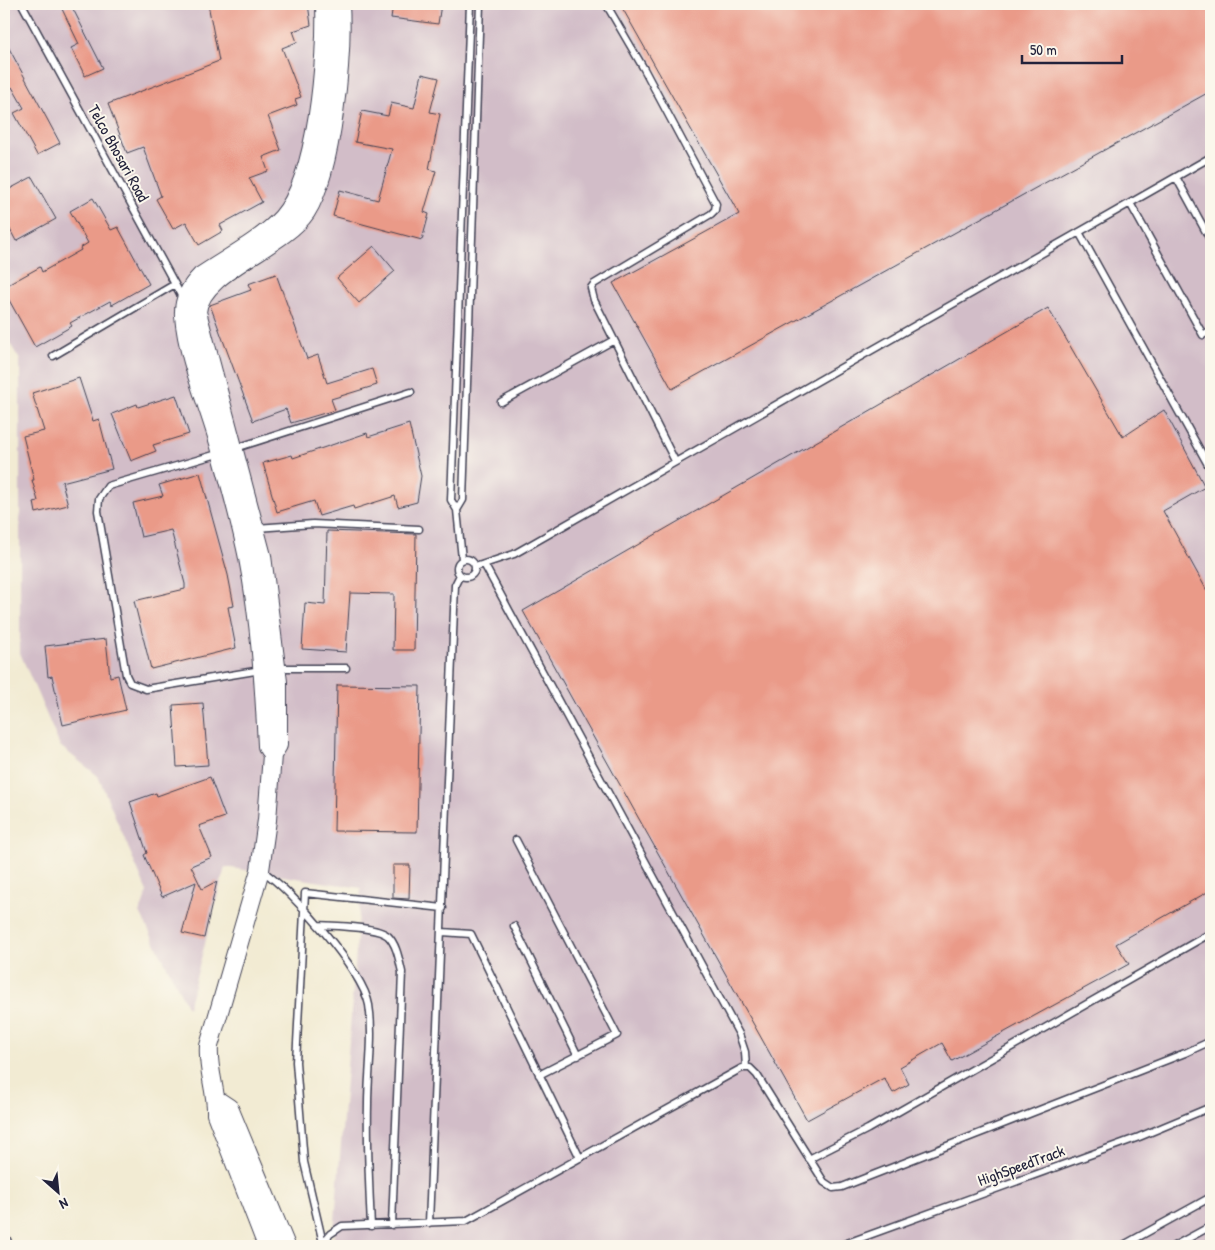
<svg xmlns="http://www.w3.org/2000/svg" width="1215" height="1250" viewBox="0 0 1215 1250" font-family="'Patrick Hand',sans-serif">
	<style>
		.industrial { fill: #d2bdc8 }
		.building { fill: #ea9a88 }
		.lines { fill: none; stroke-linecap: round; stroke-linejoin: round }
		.lane-casing { stroke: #414052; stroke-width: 9 }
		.street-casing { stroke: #414052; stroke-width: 15 }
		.secondary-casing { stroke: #414052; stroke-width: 20 }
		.lane { stroke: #fff; stroke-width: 6 }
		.street { stroke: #fff; stroke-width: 12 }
		.secondary { stroke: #fff; stroke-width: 18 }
		.labels { text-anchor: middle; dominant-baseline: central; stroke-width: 4; stroke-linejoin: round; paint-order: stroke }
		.street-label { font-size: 16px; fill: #22223b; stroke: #fbf7ec }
	</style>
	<rect width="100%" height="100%" fill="#fbf7ec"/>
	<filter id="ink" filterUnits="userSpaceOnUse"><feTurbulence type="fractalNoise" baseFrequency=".02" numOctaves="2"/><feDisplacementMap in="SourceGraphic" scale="10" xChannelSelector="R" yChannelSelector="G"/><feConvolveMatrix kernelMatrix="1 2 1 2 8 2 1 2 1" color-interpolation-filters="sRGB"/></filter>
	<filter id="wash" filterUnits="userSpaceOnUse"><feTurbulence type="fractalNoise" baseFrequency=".0096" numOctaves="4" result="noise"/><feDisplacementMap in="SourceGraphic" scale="20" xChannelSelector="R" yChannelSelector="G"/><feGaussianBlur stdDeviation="1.12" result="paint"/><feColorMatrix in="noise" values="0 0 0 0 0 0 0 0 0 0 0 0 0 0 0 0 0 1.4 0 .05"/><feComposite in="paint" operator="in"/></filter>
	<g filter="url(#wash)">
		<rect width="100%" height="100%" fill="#f2ebd3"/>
		<path class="industrial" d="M4,4H1211V1246H333L361,888L225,867L188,1008L140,913L147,892L98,776L60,746L20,653V360L4,334Z"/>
		<g id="blocks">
			<path class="building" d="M208,4H308L311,25L293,31L297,42L282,48L301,97L295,99L297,105L268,116L281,150L263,157L268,171L249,178L262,202L220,225L223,231L199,245L186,222L173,229L156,199L161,196L143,147L127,153L108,104L219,61Z
				M393,4H441L438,24L391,18Z
				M620,4H1211V91L672,389L613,283L739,214Z
				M71,5L103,68L85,76L71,48L79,44L62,9Z
				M4,39L60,143L37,155L14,113L24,108L12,87L4,92Z
				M422,74L439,78L430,112L440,114L429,169L436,171L424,212L429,214L422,240L333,216L340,190L378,200L392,149L355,142L362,111L388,116L391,103L414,108Z
				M32,177L56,219L16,241L4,218V192Z
				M93,198L111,230L118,227L149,284L112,305L110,301L70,323L72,326L35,347L4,291V287L40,267L42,272L81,250L80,248L88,243L70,211Z
				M374,246L395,271L359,303L337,278Z
				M276,274L307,359L318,355L327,383L372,369L377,385L331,399L335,410L291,423L286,409L253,421L210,305L251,290L248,284Z
				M1048,308L1123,437L1164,410L1205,487L1163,511L1211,598V890L1116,944L1129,964L952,1061L942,1043L900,1067L909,1084L893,1093L884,1078L807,1120L523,611Z
				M79,378L93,421L99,419L112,469L62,482L68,505L36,513L34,502L38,501L32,480H34L23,436L44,431L32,393Z
				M176,395L189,434L153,445L156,451L131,461L112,414L137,404L138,407Z
				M409,424L421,476L417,502L398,507L395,496L354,509L353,506L319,516L314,501L277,512L263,463L292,455L293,458L367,433L368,437Z
				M200,473L228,575L234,606L228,607L236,648L151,669L134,601L185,589V584L171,530L141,537L133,503L163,496L159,485Z
				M327,531L416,534L414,650H393L394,594L350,593L346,652L302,649L305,603L325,605Z
				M106,639L110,677L118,675L126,710L63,725L52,676L48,677L45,646Z
				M337,685L420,686L417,832L334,831Z
				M203,703L208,765L177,767L173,705Z
				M210,777L225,817L199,826L212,857L191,866L202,889L217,881L204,938L182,933L196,882L162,897L144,855L147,853L130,802L156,793L157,796Z
				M393,865H410L409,899L393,898Z"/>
		</g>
	</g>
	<g filter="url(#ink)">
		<use href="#blocks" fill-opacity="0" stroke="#414052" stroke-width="1"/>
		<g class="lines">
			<g class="lane-casing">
				<path id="lane" d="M22,4L183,299
					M606,4L644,69L716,204L715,210L711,214L594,284L591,288L594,300L675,461
					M1176,177L1211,241
					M1130,203L1203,335L1211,330
					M1079,232L1211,470
					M53,356L175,284
					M501,402L614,340
					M236,448L411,392
					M221,453L108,486L99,499L98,511L126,675L130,683L146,689L261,670
					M457,510L463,500L480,4
					M256,528L313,524L419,529
					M457 568a9 9 0 1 1 18 0a9 9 0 1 1-18 0Z
					M462,559L457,510L451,500L470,4
					M484,564L739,1034L745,1052L746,1068
					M475,567L514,554L1211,157
					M278,668H346
					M516,840L617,1035L539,1075
					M261,870C291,889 363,971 369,1005C374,1036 368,1072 368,1104C367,1145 369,1185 371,1226
					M318,925C333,926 377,926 388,936C397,945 399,960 402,972L392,1225
					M514,926L578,1056
					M442,932L471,934L580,1158
					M809,1159L868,1129L1211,933
					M429,1223L455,585L460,575
					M323,1243L304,1162L296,1062L305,893L443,908
					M324,1246L323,1243L330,1234L342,1226L466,1221L742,1068H750L757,1075L824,1182L833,1188L842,1187L1185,1053L1211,1041
					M839,1246L1139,1137L1211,1107
					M1122,1246L1211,1197
					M1174,1246L1211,1226"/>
			</g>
			<g class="street-casing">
				<path id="street" d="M4,1240L6,1246"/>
			</g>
			<g class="secondary-casing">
				<path id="secondary" d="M269,750L267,746C264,683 260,620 248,558C241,524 232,491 223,458C212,412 188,363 184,316C183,300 190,287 201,276C226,259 262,240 282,218C318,178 327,57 325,4
					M217,1100L229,1108L286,1246
					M267,1246L216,1114C217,1091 207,1070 209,1046L260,870L267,820L272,755L278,745V682L262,556L197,312C200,271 282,248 306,212C333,170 343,54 340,4"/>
			</g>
			<use href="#lane" class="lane"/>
			<use href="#street" class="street"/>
			<use href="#secondary" class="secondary"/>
		</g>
	</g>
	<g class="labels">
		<g class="street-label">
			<text transform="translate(119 153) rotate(61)">Telco Bhosari Road</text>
			<text transform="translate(1021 1165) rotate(-20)">HighSpeedTrack</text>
		</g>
	</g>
	<rect width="1215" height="1250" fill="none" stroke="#fbf7ec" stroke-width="20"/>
	<g transform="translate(58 1192) rotate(153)" stroke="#fbf7ec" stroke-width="4" paint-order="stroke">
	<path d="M0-4L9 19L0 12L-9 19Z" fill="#22223b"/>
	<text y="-8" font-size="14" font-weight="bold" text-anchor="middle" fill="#22223b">N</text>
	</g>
	<path d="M1022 55v8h100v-8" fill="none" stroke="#22223b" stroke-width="2.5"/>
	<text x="1030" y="55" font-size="15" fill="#22223b" stroke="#fbf7ec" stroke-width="4" paint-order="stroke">50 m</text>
</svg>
